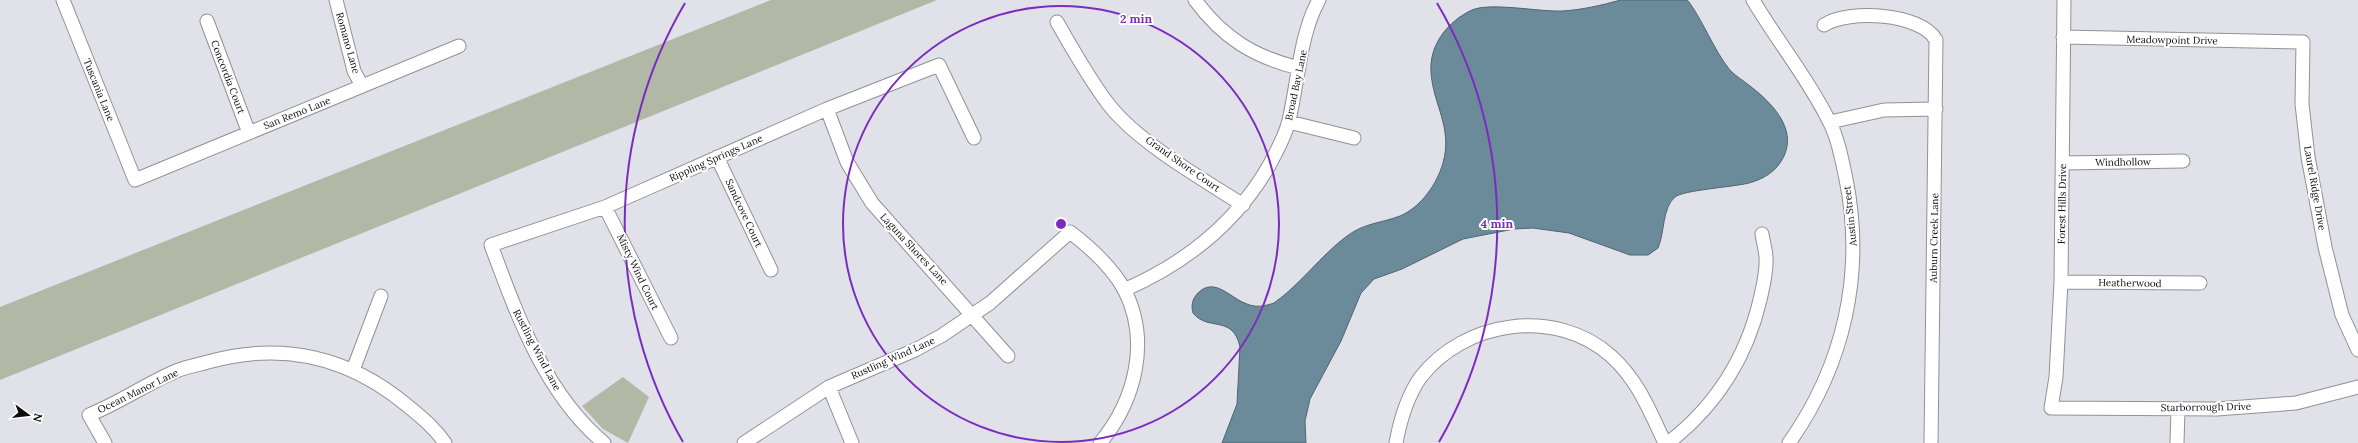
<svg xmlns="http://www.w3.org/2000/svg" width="2358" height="443" viewBox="0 0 2358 443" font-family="Lora,serif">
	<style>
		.green { fill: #b1b8a6 }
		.water { fill: #6b8a9a; stroke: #4f6571 }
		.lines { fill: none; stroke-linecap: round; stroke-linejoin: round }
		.minor-casing { stroke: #909199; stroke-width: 15 }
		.minor { stroke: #fff; stroke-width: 13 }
		.ring { fill: none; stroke: #7b2cbf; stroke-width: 2 }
		.labels { text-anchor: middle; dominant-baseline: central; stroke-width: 4; stroke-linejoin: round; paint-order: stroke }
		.street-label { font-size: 10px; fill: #0e0e11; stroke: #fff }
		.centre { fill: #7b2cbf; stroke: #fff; stroke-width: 2 }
		.ring-label { font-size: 12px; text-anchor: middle; font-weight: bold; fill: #7b2cbf; stroke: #fff; stroke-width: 4; stroke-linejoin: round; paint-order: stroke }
	</style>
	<rect width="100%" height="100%" fill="#e1e1ea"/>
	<path class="green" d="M771,0H937L0,380V307Z
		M623,377L649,397L628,443L603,429L582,406Z"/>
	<path class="water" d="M1621,0H1687L1689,2C1704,23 1713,48 1729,69C1735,76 1744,81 1750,86C1771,102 1797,128 1784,156C1777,171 1764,179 1749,183C1734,187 1683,190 1675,197C1662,208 1665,232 1658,248L1648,255H1630L1569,233L1533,228L1514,229L1463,239L1402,269L1374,279L1361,293L1341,341L1310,399L1305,421L1306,443H1222L1237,404L1240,347C1233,314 1208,332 1193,313C1191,306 1192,299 1198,293C1215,276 1231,299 1247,304C1256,308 1265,306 1274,303C1301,284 1321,255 1347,236C1364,223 1382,223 1400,216C1421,207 1437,184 1443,163C1453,127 1433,105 1431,72C1429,45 1448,21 1472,10C1491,2 1539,12 1562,11C1582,10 1602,5 1621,0Z"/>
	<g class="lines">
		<g class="minor-casing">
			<path id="minor" d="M63,0L135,180L459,46
				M336,0L354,71L362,86
				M1195,0C1223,38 1254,57 1299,68
				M1753,0C1777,41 1808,78 1829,121C1838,138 1842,160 1846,179C1865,273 1844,365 1789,443
				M2064,0L2061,282L2056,377L2051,408L2217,409L2296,403L2358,387
				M207,21L249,133
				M1057,22C1073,50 1089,79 1109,105C1139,143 1201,178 1243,205
				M1824,25C1849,9 1921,13 1936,40L1931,443
				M2063,37L2303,42L2302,104L2308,157L2325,247L2342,315L2358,350
				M827,109L847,162L872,203L1008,356
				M1289,122L1354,138
				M1830,122L1884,110L1936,109
				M717,157L771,270
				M2062,163L2183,161
				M605,207L671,338
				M2061,282L2200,283
				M1124,290C1186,263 1236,224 1270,164C1277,150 1286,135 1289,120C1298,83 1300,33 1319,0
				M353,370L381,296
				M829,387L852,443
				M105,443L89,415C119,403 146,384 176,371C186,367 197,365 208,362C282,341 350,357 409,407C422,418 435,428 445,443
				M604,443C545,394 517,315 491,245L605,207L827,109L939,65L974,138
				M744,443L829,387L915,350L941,336L990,303L1070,232C1091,248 1111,266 1124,289C1151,341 1135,401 1100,443
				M1396,443C1400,421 1407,397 1420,378C1464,320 1556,307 1611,356C1638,380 1650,412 1665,443
				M1668,443C1716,406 1746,359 1760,300C1763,286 1767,272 1766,258C1766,250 1763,242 1762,234
				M2177,443L2178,409"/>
		</g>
		<use href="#minor" class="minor"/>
	</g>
	<g class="ring">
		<circle cx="1061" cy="224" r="218"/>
		<path d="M683 442A436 436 0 0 1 685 3M1437 3A436 436 0 0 1 1439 442"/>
	</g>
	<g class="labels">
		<g class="street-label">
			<text transform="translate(2172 40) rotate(1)">Meadowpoint Drive</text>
			<text transform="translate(348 43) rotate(74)">Romano Lane</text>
			<text transform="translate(228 77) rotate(69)">Concordia Court</text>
			<text transform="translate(1296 85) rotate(-78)">Broad Bay Lane</text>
			<text transform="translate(99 90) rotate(68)">Tuscania Lane</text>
			<text transform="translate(297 113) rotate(-22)">San Remo Lane</text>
			<text transform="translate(716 158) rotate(-24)">Rippling Springs Lane</text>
			<text transform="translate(2123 162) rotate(-1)">Windhollow</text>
			<text transform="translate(1183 164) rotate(35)">Grand Shore Court</text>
			<text transform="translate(2315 188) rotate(80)">Laurel Ridge Drive</text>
			<text transform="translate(2062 204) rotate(-89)">Forest Hills Drive</text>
			<text transform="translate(744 213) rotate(65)">Sandcove Court</text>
			<text transform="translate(1850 216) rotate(-96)">Austin Street</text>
			<text transform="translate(1934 238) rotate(-89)">Auburn Creek Lane</text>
			<text transform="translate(914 249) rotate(47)">Laguna Shores Lane</text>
			<text transform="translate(638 272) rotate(64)">Misty Wind Court</text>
			<text transform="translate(2130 283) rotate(1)">Heatherwood</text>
			<text transform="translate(537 350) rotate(62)">Rustling Wind Lane</text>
			<text transform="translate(893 358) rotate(-24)">Rustling Wind Lane</text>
			<text transform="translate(138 391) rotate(-26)">Ocean Manor Lane</text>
			<text transform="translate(2206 407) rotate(-1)">Starborrough Drive</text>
		</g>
	</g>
	<circle cx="1061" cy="224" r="6" class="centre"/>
	<g class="ring-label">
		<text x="1136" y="23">2 min</text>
		<text x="1497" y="228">4 min</text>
	</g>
	<g transform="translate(28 415) rotate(105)" stroke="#ffffff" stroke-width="3" paint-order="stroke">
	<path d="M0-3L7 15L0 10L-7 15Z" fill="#0e0e11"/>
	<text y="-6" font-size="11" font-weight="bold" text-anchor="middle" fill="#0e0e11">N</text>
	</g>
</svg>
